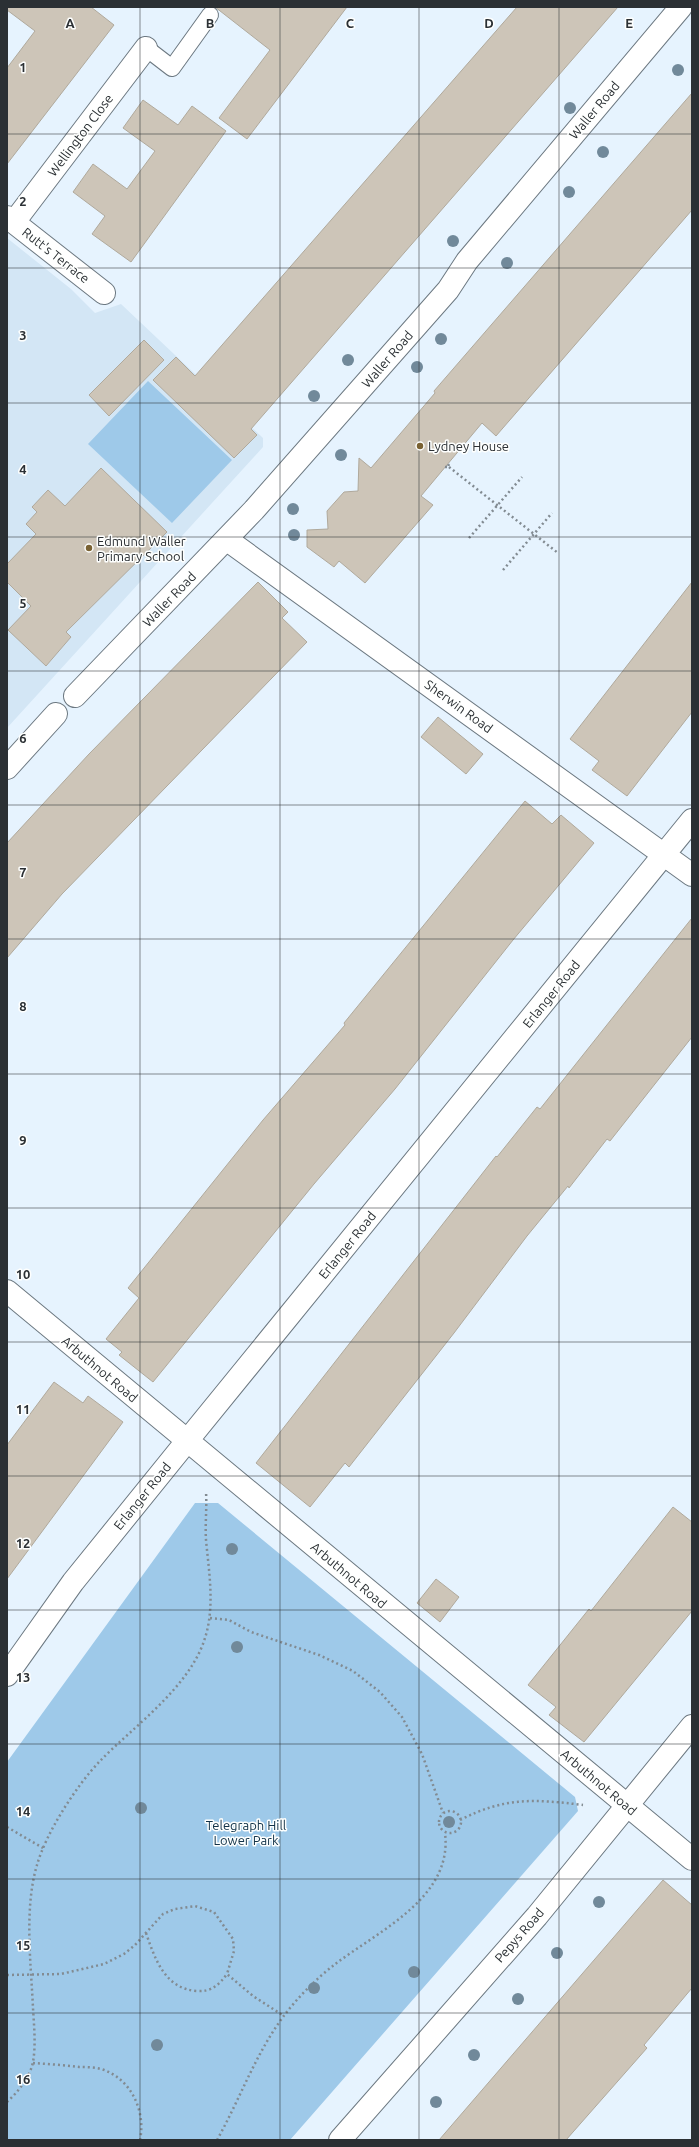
<svg xmlns="http://www.w3.org/2000/svg" width="699" height="2147" viewBox="0 0 699 2147" font-family="Ubuntu,sans-serif">
	<style>
		.built { fill: #d3e6f5 }
		.green { fill: #9ec9e9 }
		.building { fill: #cdc5b8; stroke: #b0a99c }
		.lines { fill: none; stroke-linecap: round; stroke-linejoin: round }
		.service-casing { stroke: #6c7881; stroke-width: 18 }
		.minor-casing { stroke: #6c7881; stroke-width: 24 }
		.tertiary-casing { stroke: #6c7881; stroke-width: 24 }
		.path { stroke: #828b92; stroke-width: 2.5; stroke-dasharray: 2 3; stroke-linecap: butt }
		.service { stroke: #fff; stroke-width: 16 }
		.minor { stroke: #fff; stroke-width: 22 }
		.tertiary { stroke: #fff; stroke-width: 22 }
		.tree { fill: #71899a }
		.grid { fill: none; stroke: #2b3034; stroke-width: 1; stroke-opacity: 0.55 }
		.poi-dot { fill: #7a6233; stroke: #fefffe; stroke-width: 1.5 }
		.labels { text-anchor: middle; dominant-baseline: central; stroke-width: 3; stroke-linejoin: round; paint-order: stroke }
		.street-label { font-size: 13px; fill: #2b3034; stroke: #fefffe }
		.poi-label { font-size: 13px; fill: #2b3034; stroke: #fefffe; text-anchor: start }
		.park-label { font-size: 13px; fill: #113248; stroke: #fefffe }
		.grid-label { font-size: 13px; text-anchor: middle; font-weight: bold; fill: #2b3034; stroke: #fefffe; stroke-width: 3; stroke-linejoin: round; paint-order: stroke }
	</style>
	<rect width="100%" height="100%" fill="#e6f3fe"/>
	<path class="built" d="M7,238L71,289L95,313L121,304L263,438V447L7,728Z"/>
	<path class="green" d="M148,381L232,460L172,523L88,444Z
		M195,1503H218L575,1797L578,1811L290,2140H7V1762Z"/>
	<path class="building" d="M7,7H91L114,25L7,164V68L35,31L7,10Z
		M215,7H347L247,139L219,118L270,50Z
		M517,7H618L251,429L257,435L234,458L153,380L176,357L195,376Z
		M692,93V210L496,436L482,423L421,496L433,505L365,583L339,561L334,567L307,547V530L328,529L327,511L344,492L358,491L359,458L371,468L435,393L434,391Z
		M143,100L178,125L192,106L226,131L131,262L92,234L105,216L73,192L93,164L127,189L155,151L123,128Z
		M144,340L164,360L109,416L89,395Z
		M101,468L167,532L66,632L71,637L46,666L8,630L31,606L7,582V564L36,534L26,524L37,512L32,507L48,490L65,506Z
		M258,582L288,612L282,618L307,642L62,894L7,958V843L89,754Z
		M692,582V712L627,796L592,770L599,761L570,739Z
		M438,717L483,754L466,774L421,737Z
		M525,801L552,824L561,815L594,843L513,940L395,1089L314,1184L153,1382L119,1355L122,1352L106,1339L139,1298L128,1288L263,1120L345,1025L344,1023Z
		M692,918V1037L610,1141L607,1139L569,1188L568,1186L527,1236L454,1333L349,1467L345,1463L310,1507L256,1463L496,1156L497,1157L537,1107L540,1109Z
		M54,1382L83,1403L88,1396L123,1422L7,1579V1445Z
		M673,1507L692,1522V1611L584,1742L549,1715L556,1707L528,1685L589,1609L591,1611Z
		M436,1579L459,1597L440,1622L417,1603Z
		M663,1880L692,1905V1988L644,2045L647,2048L566,2140H439Z"/>
	<g class="lines">
		<g class="service-casing">
			<path id="service" d="M146,48L172,68L210,15"/>
		</g>
		<g class="minor-casing">
			<path id="minor" d="M7,217L104,293
				M14,222L146,48
				M226,539L692,875
				M75,696L254,510L448,290L467,261L681,7
				M7,768L56,714
				M7,1291L692,1859
				M7,1675L73,1582L187,1441L692,820"/>
		</g>
		<g class="tertiary-casing">
			<path id="tertiary" d="M340,2140L537,1916L692,1726"/>
		</g>
		<path class="path" d="M445,467H449L448,463
			M449,467L558,553
			M469,538L522,477
			M503,570L552,513
			M210,1618L229,1620L251,1632L319,1655L353,1671L380,1692L402,1717L422,1754L443,1813
			M439 1822a11 11 0 1 1 22 0a11 11 0 1 1-22 0Z
			M460,1820C505,1797 534,1799 583,1805
			M7,1827L43,1848
			M146,1933C155,1959 165,1989 197,1991C211,1992 219,1985 227,1974L253,1996L284,2016
			M7,1975L61,1974L104,1964L124,1954L135,1945L163,1914L175,1909L195,1906L214,1912L233,1939L234,1951L227,1974
			M33,2063C48,2064 64,2065 79,2067C86,2067 94,2067 101,2069C131,2078 146,2111 140,2140
			M7,2102C18,2092 30,2077 33,2062C36,2045 34,2026 33,2008C31,1964 24,1908 37,1865C46,1833 76,1786 100,1761C134,1726 190,1687 205,1638C215,1607 209,1572 206,1540C205,1524 207,1508 206,1492
			M217,2140C240,2099 255,2055 283,2017C297,1998 316,1979 334,1965C378,1931 453,1898 445,1833"/>
		<use href="#service" class="service"/>
		<use href="#minor" class="minor"/>
		<use href="#tertiary" class="tertiary"/>
	</g>
	<g class="tree">
		<circle cx="678" cy="70" r="6"/>
		<circle cx="570" cy="108" r="6"/>
		<circle cx="603" cy="152" r="6"/>
		<circle cx="569" cy="192" r="6"/>
		<circle cx="453" cy="241" r="6"/>
		<circle cx="507" cy="263" r="6"/>
		<circle cx="441" cy="339" r="6"/>
		<circle cx="348" cy="360" r="6"/>
		<circle cx="417" cy="367" r="6"/>
		<circle cx="314" cy="396" r="6"/>
		<circle cx="341" cy="455" r="6"/>
		<circle cx="293" cy="509" r="6"/>
		<circle cx="294" cy="535" r="6"/>
		<circle cx="232" cy="1549" r="6"/>
		<circle cx="237" cy="1647" r="6"/>
		<circle cx="141" cy="1808" r="6"/>
		<circle cx="449" cy="1822" r="6"/>
		<circle cx="599" cy="1902" r="6"/>
		<circle cx="557" cy="1953" r="6"/>
		<circle cx="414" cy="1972" r="6"/>
		<circle cx="314" cy="1988" r="6"/>
		<circle cx="518" cy="1999" r="6"/>
		<circle cx="157" cy="2045" r="6"/>
		<circle cx="474" cy="2055" r="6"/>
		<circle cx="436" cy="2102" r="6"/>
	</g>
	<path class="grid" d="M140,7V2140M280,7V2140M419,7V2140M559,7V2140M7,134H692M7,268H692M7,403H692M7,537H692M7,671H692M7,805H692M7,939H692M7,1074H692M7,1208H692M7,1342H692M7,1476H692M7,1610H692M7,1744H692M7,1879H692M7,2013H692"/>
	<g class="poi-dot">
		<circle cx="420" cy="446" r="4"/>
		<circle cx="89" cy="548" r="4"/>
	</g>
	<g class="labels">
		<g class="street-label">
			<text transform="translate(594 110) rotate(-50)">Waller Road</text>
			<text transform="translate(80 135) rotate(-53)">Wellington Close</text>
			<text transform="translate(56 255) rotate(38)">Rutt's Terrace</text>
			<text transform="translate(387 359) rotate(-49)">Waller Road</text>
			<text transform="translate(169 599) rotate(-46)">Waller Road</text>
			<text transform="translate(459 706) rotate(36)">Sherwin Road</text>
			<text transform="translate(551 994) rotate(-51)">Erlanger Road</text>
			<text transform="translate(347 1245) rotate(-51)">Erlanger Road</text>
			<text transform="translate(100 1369) rotate(40)">Arbuthnot Road</text>
			<text transform="translate(142 1496) rotate(-51)">Erlanger Road</text>
			<text transform="translate(349 1575) rotate(40)">Arbuthnot Road</text>
			<text transform="translate(599 1782) rotate(40)">Arbuthnot Road</text>
			<text transform="translate(519 1935) rotate(-49)">Pepys Road</text>
		</g>
		<g class="poi-label">
			<text x="428" y="446">Lydney House</text>
			<text x="97" y="541">Edmund Waller<tspan x="97" dy="15">Primary School</tspan></text>
		</g>
		<g class="park-label">
			<text x="246" y="1825">Telegraph Hill<tspan x="246" dy="15">Lower Park</tspan></text>
		</g>
	</g>
	<g class="grid-label">
		<text x="70" y="28">A</text>
		<text x="210" y="28">B</text>
		<text x="350" y="28">C</text>
		<text x="489" y="28">D</text>
		<text x="629" y="28">E</text>
		<text x="23" y="72">1</text>
		<text x="23" y="206">2</text>
		<text x="23" y="340">3</text>
		<text x="23" y="474">4</text>
		<text x="23" y="608">5</text>
		<text x="23" y="743">6</text>
		<text x="23" y="877">7</text>
		<text x="23" y="1011">8</text>
		<text x="23" y="1145">9</text>
		<text x="23" y="1279">10</text>
		<text x="23" y="1414">11</text>
		<text x="23" y="1548">12</text>
		<text x="23" y="1682">13</text>
		<text x="23" y="1816">14</text>
		<text x="23" y="1950">15</text>
		<text x="23" y="2084">16</text>
	</g>
	<rect width="699" height="2147" fill="none" stroke="#2b3034" stroke-width="16"/>
</svg>
